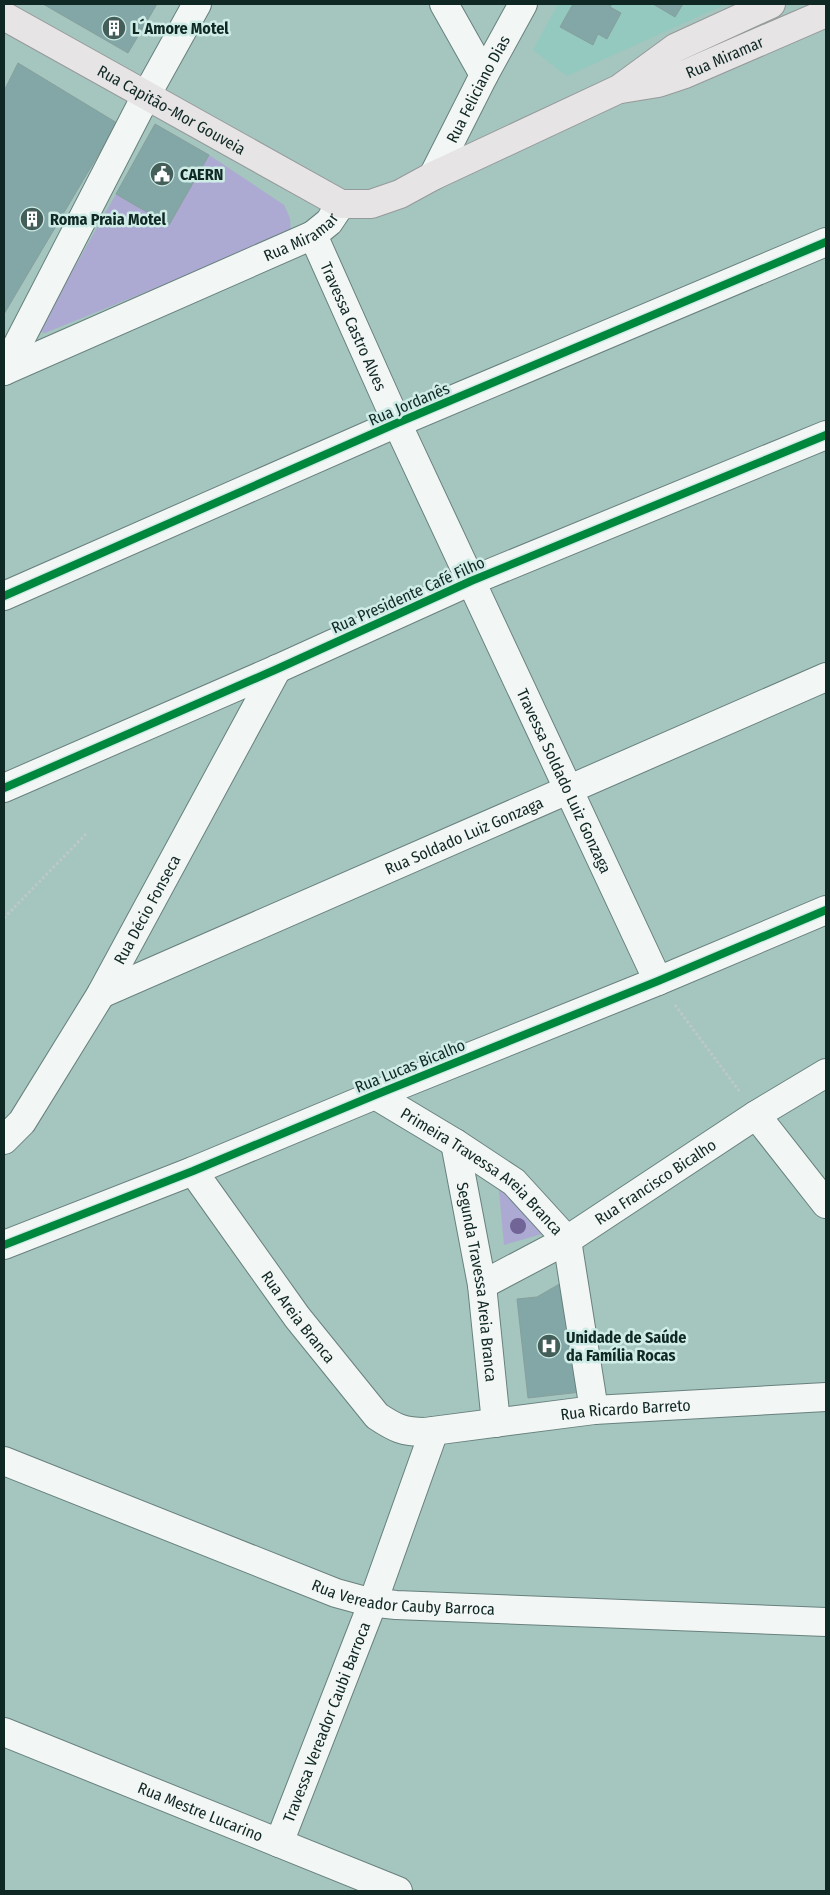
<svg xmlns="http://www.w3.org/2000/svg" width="830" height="1895" viewBox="0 0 830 1895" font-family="'Fira Sans Condensed',sans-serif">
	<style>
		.built { fill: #94c9c0 }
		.green { fill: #acaad2 }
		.building { fill: #83a7a6; stroke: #86a09d }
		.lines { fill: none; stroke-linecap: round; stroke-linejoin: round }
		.minor-casing { stroke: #68817d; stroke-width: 30 }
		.major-casing { stroke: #96999a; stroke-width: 30 }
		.path { stroke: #bec8c6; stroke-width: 3; stroke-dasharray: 2.5 2.5; stroke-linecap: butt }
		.minor { stroke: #f2f6f5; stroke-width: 28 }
		.major { stroke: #e6e4e5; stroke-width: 28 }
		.cycleway-casing { stroke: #cfece6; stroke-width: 11 }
		.cycleway { stroke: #00873e; stroke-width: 8 }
		.tree { fill: #716497 }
		.labels { text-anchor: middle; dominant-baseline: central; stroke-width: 5; stroke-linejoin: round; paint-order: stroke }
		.poi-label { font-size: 16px; font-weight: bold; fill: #102824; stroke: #cfece6; text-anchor: start }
		.street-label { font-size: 16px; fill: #102824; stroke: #cfece6 }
	</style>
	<rect width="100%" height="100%" fill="#a5c5bf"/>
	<path class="built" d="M558,4H726L567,76L533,50Z"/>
	<path class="green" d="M209,155L284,205L290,218L291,233L45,333L38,332L116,194L169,224Z
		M498,1180L514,1185L542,1234L504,1245Z"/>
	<path class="building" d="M43,4H157L128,53Z
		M573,4H612L610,7L621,13L607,39L598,34L593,45L560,27Z
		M653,4H683L675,17Z
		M18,63L117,123L4,314V91Z
		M155,124L209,155L169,225L116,194Z
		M568,1279L581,1392L528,1398L517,1299L537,1297Z"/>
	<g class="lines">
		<g class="minor-casing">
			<g id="minor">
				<path d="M444,4L484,75"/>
				<path id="s1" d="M433,176L484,75L523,4"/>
				<path id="s2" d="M313,235L397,423L658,981"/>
				<path d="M4,371L147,94L197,4"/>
				<path id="s3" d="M4,371L313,235L329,222L341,204"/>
				<path d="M4,596L397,423L826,242"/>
				<path d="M4,788L277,669L471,581L826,435"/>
				<path id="s4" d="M101,994L826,677"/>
				<path id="s5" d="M375,1095L455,1143L514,1182L567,1240L594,1410"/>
				<path d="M756,1115L826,1204"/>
				<path id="s6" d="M4,1140L22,1122L101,994L277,669"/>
				<path id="s7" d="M455,1143L482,1285L496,1423"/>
				<path id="s8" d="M193,1171L297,1317L377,1416C395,1428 403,1432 425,1432L594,1410L826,1397"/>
				<path d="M4,1245L193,1171L375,1095L658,981L826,910"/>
				<path id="s9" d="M482,1285L567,1240L756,1115L826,1073"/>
				<path id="s10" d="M4,1461L336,1593L369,1602L396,1605L826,1622"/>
				<path id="s11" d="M4,1732L398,1891"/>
				<path id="s12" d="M279,1843L373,1602L434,1431"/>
			</g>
		</g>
		<g class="major-casing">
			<g id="major">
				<path id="s13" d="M4,16L341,204H371L400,194L433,176L619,89L675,48L771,4"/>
				<path id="s14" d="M621,89L658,83L685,74L826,13"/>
			</g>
		</g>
		<path class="path" d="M4,918L86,834
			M675,1005L740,1092"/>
		<use href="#minor" class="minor"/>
		<use href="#major" class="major"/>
		<g class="cycleway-casing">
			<path id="cycleway" d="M4,596L397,423L826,242
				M4,788L277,669L471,581L826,435
				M4,1245L193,1171L375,1095L658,981L826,910"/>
		</g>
		<use href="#cycleway" class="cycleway"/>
	</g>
	<circle class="tree" cx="518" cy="1226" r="8"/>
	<defs>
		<g id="building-disc" transform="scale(1.25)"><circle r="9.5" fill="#445f5a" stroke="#cfece6"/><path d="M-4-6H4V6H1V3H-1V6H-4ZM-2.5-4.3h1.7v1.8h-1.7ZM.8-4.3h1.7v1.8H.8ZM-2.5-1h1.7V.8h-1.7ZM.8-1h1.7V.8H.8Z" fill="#fff"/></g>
		<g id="civic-disc" transform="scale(1.25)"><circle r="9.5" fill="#445f5a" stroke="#cfece6"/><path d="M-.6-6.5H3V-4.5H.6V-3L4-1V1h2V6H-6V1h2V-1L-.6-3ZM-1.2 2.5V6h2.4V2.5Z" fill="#fff"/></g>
		<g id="hospital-disc" transform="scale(1.25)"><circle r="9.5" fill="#445f5a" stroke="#cfece6"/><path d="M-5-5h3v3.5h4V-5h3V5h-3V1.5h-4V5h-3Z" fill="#fff"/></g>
	</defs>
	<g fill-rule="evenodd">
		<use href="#building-disc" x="114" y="28"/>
		<use href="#civic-disc" x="162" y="174"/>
		<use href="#building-disc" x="32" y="219"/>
		<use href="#hospital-disc" x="549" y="1346"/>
	</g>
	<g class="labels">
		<g class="poi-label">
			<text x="132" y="28">L´Amore Motel</text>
			<text x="180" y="174">CAERN</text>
			<text x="50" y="219">Roma Praia Motel</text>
			<text x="566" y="1337">Unidade de Saúde<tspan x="566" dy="18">da Família Rocas</tspan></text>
		</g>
		<g class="street-label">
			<text stroke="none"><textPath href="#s14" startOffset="109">Rua Miramar</textPath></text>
			<text stroke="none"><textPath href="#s1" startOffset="98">Rua Feliciano Dias</textPath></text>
			<text stroke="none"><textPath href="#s13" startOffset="192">Rua Capitão-Mor Gouveia</textPath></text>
			<text stroke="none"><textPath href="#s3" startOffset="326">Rua Miramar</textPath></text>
			<text stroke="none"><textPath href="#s2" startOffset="100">Travessa Castro Alves</textPath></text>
			<text transform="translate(409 404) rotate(-23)">Rua Jordanês</text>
			<text transform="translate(408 595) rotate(-24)">Rua Presidente Café Filho</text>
			<text stroke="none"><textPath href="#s2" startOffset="601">Travessa Soldado Luiz Gonzaga</textPath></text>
			<text stroke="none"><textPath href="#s4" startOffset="396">Rua Soldado Luiz Gonzaga</textPath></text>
			<text stroke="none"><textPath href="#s6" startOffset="272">Rua Décio Fonseca</textPath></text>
			<text transform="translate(410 1066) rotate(-22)">Rua Lucas Bicalho</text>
			<text stroke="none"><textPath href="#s5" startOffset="132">Primeira Travessa Areia Branca</textPath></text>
			<text stroke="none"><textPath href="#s9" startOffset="202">Rua Francisco Bicalho</textPath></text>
			<text stroke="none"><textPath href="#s7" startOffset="141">Segunda Travessa Areia Branca</textPath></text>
			<text stroke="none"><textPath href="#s8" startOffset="180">Rua Areia Branca</textPath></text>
			<text stroke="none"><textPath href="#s8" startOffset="560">Rua Ricardo Barreto</textPath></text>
			<text stroke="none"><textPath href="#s10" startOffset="425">Rua Vereador Cauby Barroca</textPath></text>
			<text stroke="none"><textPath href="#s12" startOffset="130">Travessa Vereador Caubi Barroca</textPath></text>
			<text stroke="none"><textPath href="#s11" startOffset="212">Rua Mestre Lucarino</textPath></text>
		</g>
	</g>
	<rect width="830" height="1895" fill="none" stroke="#102824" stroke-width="10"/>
</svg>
